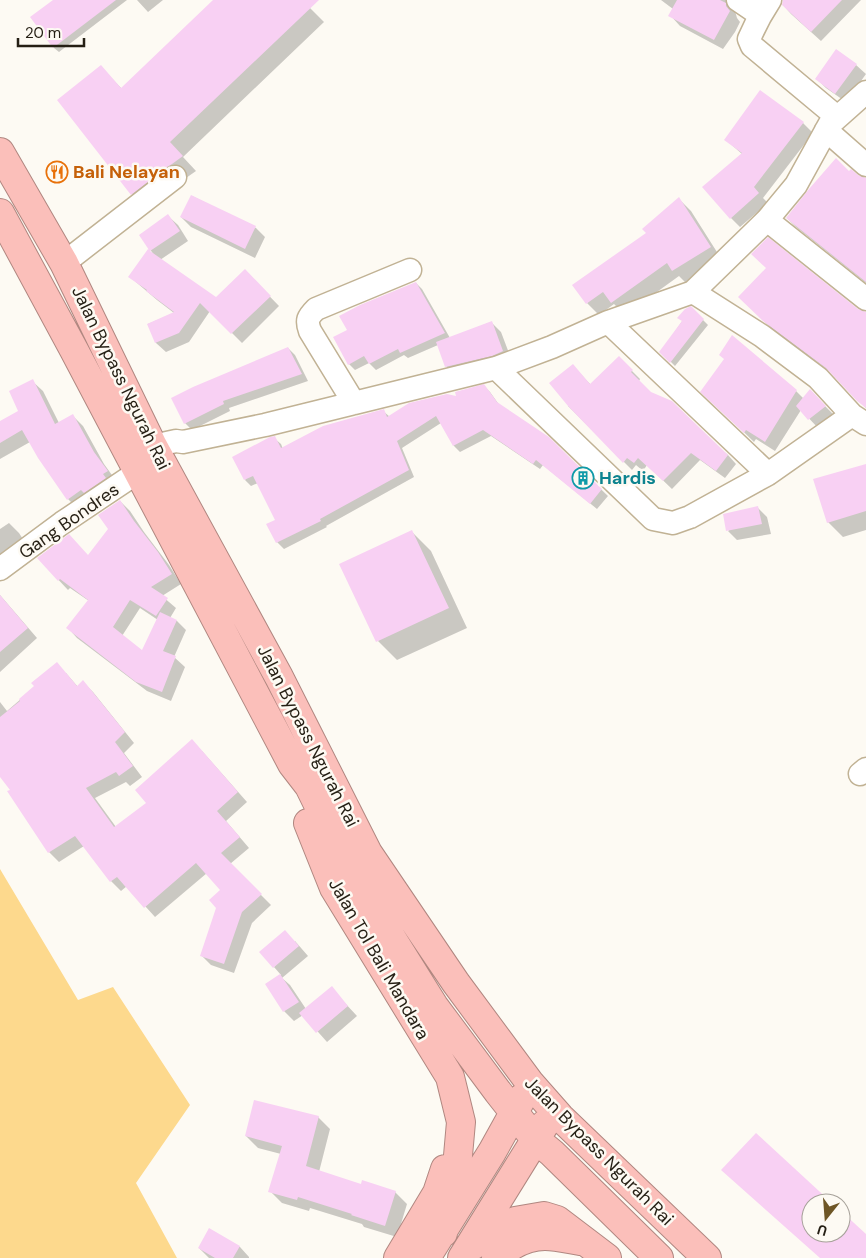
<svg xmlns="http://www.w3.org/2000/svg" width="866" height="1258" viewBox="0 0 866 1258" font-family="'DM Sans',sans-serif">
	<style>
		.green { fill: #fdd98d }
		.shadow { fill: #0003; fill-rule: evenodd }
		.building { fill: #f8d0f3 }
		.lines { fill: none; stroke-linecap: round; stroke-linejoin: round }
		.street-casing { stroke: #c1b294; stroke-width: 25 }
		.highway-casing { stroke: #b08780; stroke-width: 30 }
		.street { stroke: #fff; stroke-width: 22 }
		.highway { stroke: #fbbfba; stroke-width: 28 }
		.labels { text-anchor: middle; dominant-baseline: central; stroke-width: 5; stroke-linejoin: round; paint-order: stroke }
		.food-label { font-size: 18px; font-weight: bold; fill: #c56008; stroke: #fdfaf3; text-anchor: start }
		.street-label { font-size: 18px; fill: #251f14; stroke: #fdfaf3 }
		.culture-label { font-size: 18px; font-weight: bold; fill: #0d838f; stroke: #fdfaf3; text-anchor: start }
	</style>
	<rect width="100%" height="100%" fill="#fdfaf3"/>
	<path class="green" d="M0,869L78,1000L113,987L190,1105L136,1183L177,1258H0Z"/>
	<path class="shadow" d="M55,0H127L59,52L54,48L32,17Z
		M137,0H163L148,12Z
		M215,0H302L324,22L183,157L196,171L186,178L181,180L146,208L132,194L101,67L122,89Z
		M661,0H741L735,11L737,18L740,22L735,32L723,49L680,26L670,15L673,9Z
		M784,0H861L821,41L791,14L783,5Z
		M856,65L866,74L846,102L826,88L816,78Z
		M761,92L803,123L813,133L763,198L768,203L740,227L731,218L742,154L726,140Z
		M849,173L866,179V283L796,227L787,218Z
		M192,196L256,228L265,237L255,258L191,227L181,217Z
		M679,199L691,211L722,260L686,283L679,276L625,315L614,304L599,315L587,303Z
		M168,216L178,225L188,241L160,260L216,299L245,271L279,306L242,343L210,311L189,342L166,352L156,343L148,324L174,313L157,300L130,277L154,255L140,235Z
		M416,283L422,289L450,338L491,322L501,332L512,361L456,376L446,366L438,345L408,358L404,355L376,370L369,363L355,370L349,364L348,330Z
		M743,300L866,317V408L835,375L773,330Z
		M691,308L708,325L675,366L661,352Z
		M288,348L295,355L308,381L229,408L230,411L192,430L185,423L173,399Z
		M619,358L640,379L639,381L651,394L728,455L736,464L725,478L700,460L672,489L647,465L643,471L636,465L632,470L568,406L573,366L591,385Z
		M32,381L43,391L59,423L73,416L83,426L104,464L117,482L78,509L68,499L30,442L0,459V423L20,411Z
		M484,386L490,392L500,406L548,438L608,496L597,509L543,465L540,469L491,436L460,452L454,446L441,423L402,448L414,477L326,526L327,527L284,549L277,542L268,524L277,520L258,483L251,486L245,480L274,438L281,444L283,449L383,411L390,417L458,398Z
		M796,391L804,399L820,401L835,416L819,429L801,410L775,451L756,439L754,442L712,401Z
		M866,467V530L843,537L828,522Z
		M120,501L130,511L144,532L169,565L181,584L162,596L176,608L170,618L177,621L186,630L174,657L185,667L171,701L147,691L77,638L68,628L89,601L70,588L68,590L38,558L88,557L109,529ZM140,608L158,620L142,652L122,636Z
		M757,507L767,517L771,534L737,540L728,531Z
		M9,523L19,533L28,547L0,565V529Z
		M412,532L431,551L467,628L397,660L378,641Z
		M0,595L37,638L0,672Z
		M66,673L78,687L83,682L93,692L134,743L124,753L142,777L130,786L126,782L95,798L116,827L148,803L202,751L247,802L226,821L249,848L230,864L271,905L252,923L234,973L211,965L201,955L218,908L222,890L207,873L155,917L127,886L121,891L111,881L84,846L59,862L49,852L12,790L0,775V702L7,711L36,686Z
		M295,941L308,956L282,978L290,985L306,1009L331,988L357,1016L327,1042L303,1015L294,1021L284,1011L266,984L281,975L274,967Z
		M318,1117L330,1129L319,1172L362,1186L395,1192L407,1204L397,1237L364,1227L362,1224L310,1208L309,1211L282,1203L270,1191L281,1154L258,1148L246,1136Z
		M210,1230L240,1247L249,1257V1258H209L199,1248Z"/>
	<path class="building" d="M53,0H116L53,48L30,17Z
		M213,0H319L170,142L183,156L172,164L167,167L131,195L57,100L101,65L121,88Z
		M677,0H720L726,3V6L730,11L714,40L668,16Z
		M783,0H842L811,32L782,5Z
		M836,49L857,64L835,94L815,79Z
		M760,90L804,122L754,187L759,193L730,219L702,187L742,153L724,140Z
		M836,158L849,171L851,169L858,175L866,178V282L786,218L809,189Z
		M191,195L256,226L245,249L180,217Z
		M679,197L711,247L672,271L667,263L611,303L603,292L586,304L572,285L646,233L642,229Z
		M168,214L180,231L150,251L216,297L245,269L271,296L231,334L200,303L179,333L155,343L147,324L174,312L146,291L147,290L128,277L148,249L149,250L139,235Z
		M768,237L858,309L866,312V408L857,401L826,368L763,321L738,297L766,268L751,254Z
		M416,282L445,333L400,353L398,349L369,364L364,356L348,365L333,337L347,330L339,316L360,305Z
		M691,306L704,319L670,363L659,352L682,321L677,318L685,309Z
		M492,321L503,351L492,356L445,367L436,342Z
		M732,335L797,390L765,442L746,430L744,433L700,392L724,359L719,355Z
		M288,347L302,374L223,401L224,404L184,424L171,398L193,387Z
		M619,356L633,370L631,372L651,392L672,401L728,455L716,471L691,453L663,481L638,458L634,463L627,458L623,463L568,406L549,383L573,364L590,384Z
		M33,379L55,424L73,414L94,452L108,471L103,474L106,478L84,493L81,490L67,500L38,458L22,430L0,443V421L18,411L9,391Z
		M484,384L497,402L549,437L602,489L590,504L536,460L533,464L483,430L453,446L436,416L397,441L409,470L320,519L321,521L276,543L266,524L275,520L253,476L244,480L232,457L270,437L275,436L281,448L323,426L384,409L387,417L409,403L447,394L456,396L455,392Z
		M810,389L826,406L808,420L796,406Z
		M866,464V511L827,523L813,479Z
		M120,500L134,521L158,552L172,574L151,587L168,598L156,616L130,600L113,627L142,650L160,612L177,620L163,651L176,656L162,692L136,682L66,628L88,600L60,579L58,581L37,558L69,534L88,555L108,529L98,515Z
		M758,506L762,524L726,531L723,514Z
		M412,530L449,608L376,642L339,564Z
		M0,595L28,628L0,652Z
		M57,662L77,686L83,680L125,732L115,742L133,766L119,776L116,772L86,788L114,827L146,803L135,790L192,739L238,792L217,811L240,837L221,853L262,894L242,912L224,964L200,956L216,908L209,900L220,890L196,863L144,908L117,877L110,882L75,836L48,853L7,791L10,790L0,777V717L20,701L19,699L34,686L31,683Z
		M285,930L299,946L273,968L259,952Z
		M280,974L299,1002L283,1012L265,984Z
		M332,986L348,1006L316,1033L299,1013Z
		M254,1100L319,1116L306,1166L361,1184L362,1180L396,1191L385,1226L351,1215L352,1214L298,1197L297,1200L268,1192L282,1146L245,1136Z
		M756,1133L832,1203H811V1233H841V1211L866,1234V1258H820L721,1170Z
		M209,1228L240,1246L233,1258H215L198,1248Z"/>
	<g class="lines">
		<g class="street-casing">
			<path id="street" d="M738,0L760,15
				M770,0C762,12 755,25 749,39L752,46L837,117
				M826,130L866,165
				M767,220L866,299
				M64,263L175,177
				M693,292L762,336L818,378L852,415L866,424
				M608,322L768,474
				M496,368L653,519L673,523L690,517L768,474L852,415
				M354,403L310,331C306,320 308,317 316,309L410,270
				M153,446L176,441L183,442L265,425L496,368L552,347L608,322L693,292L767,220L796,185L829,125L866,92
				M0,569L62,523L138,472
				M860,774L866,769"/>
		</g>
		<g class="highway-casing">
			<path id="highway" d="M0,152L64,263L153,446L279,677L368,853L456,983L530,1083L560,1117L707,1258
				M0,213L74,350L292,764L309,786L353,876L434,1006L498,1092L535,1139L552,1153L659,1258
				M308,823L334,888L450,1077L461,1122L456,1178L443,1233
				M472,1246L515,1221L544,1216L557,1220L607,1258
				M398,1258L437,1193L445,1169
				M426,1258L492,1152L522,1098
				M462,1258L545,1124
				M496,1258C509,1246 526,1236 545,1236C556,1236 568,1239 580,1241"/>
		</g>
		<use href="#street" class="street"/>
		<use href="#highway" class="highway"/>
	</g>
	<defs>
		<g id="restaurant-ring" transform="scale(1.125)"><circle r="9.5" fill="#fdfaf3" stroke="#e8710a" stroke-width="1.5"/><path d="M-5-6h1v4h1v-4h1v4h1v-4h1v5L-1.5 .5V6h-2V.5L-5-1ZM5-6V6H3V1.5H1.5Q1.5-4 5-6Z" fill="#e8710a"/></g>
		<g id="building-ring" transform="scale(1.125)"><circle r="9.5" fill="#fdfaf3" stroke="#0f9aa8" stroke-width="1.5"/><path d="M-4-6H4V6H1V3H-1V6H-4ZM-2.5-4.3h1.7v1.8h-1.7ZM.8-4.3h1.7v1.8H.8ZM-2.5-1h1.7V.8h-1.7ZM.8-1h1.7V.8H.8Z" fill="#0f9aa8"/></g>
	</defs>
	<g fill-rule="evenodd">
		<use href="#restaurant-ring" x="57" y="172"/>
		<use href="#building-ring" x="583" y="478"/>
	</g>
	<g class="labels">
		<g class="food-label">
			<text x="73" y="172">Bali Nelayan</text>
		</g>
		<g class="street-label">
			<text transform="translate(121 378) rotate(64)">Jalan Bypass Ngurah Rai</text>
			<text transform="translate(69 521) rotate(-35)">Gang Bondres</text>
			<text transform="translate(308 736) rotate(63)">Jalan Bypass Ngurah Rai</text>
			<text transform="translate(379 959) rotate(60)">Jalan Tol Bali Mandara</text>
			<text transform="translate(599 1151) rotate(45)">Jalan Bypass Ngurah Rai</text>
		</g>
		<g class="culture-label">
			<text x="599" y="478">Hardis</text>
		</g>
	</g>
	<g transform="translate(826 1218) rotate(197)"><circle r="24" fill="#fdfaf3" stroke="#a7a29a"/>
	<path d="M0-4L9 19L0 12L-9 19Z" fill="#6e5626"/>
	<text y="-8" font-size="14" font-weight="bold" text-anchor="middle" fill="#251f14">U</text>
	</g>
	<path d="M18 38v8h66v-8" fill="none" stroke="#251f14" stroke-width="2.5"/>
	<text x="25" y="38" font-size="15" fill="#251f14" stroke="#fdfaf3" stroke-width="4" paint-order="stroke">20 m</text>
</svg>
